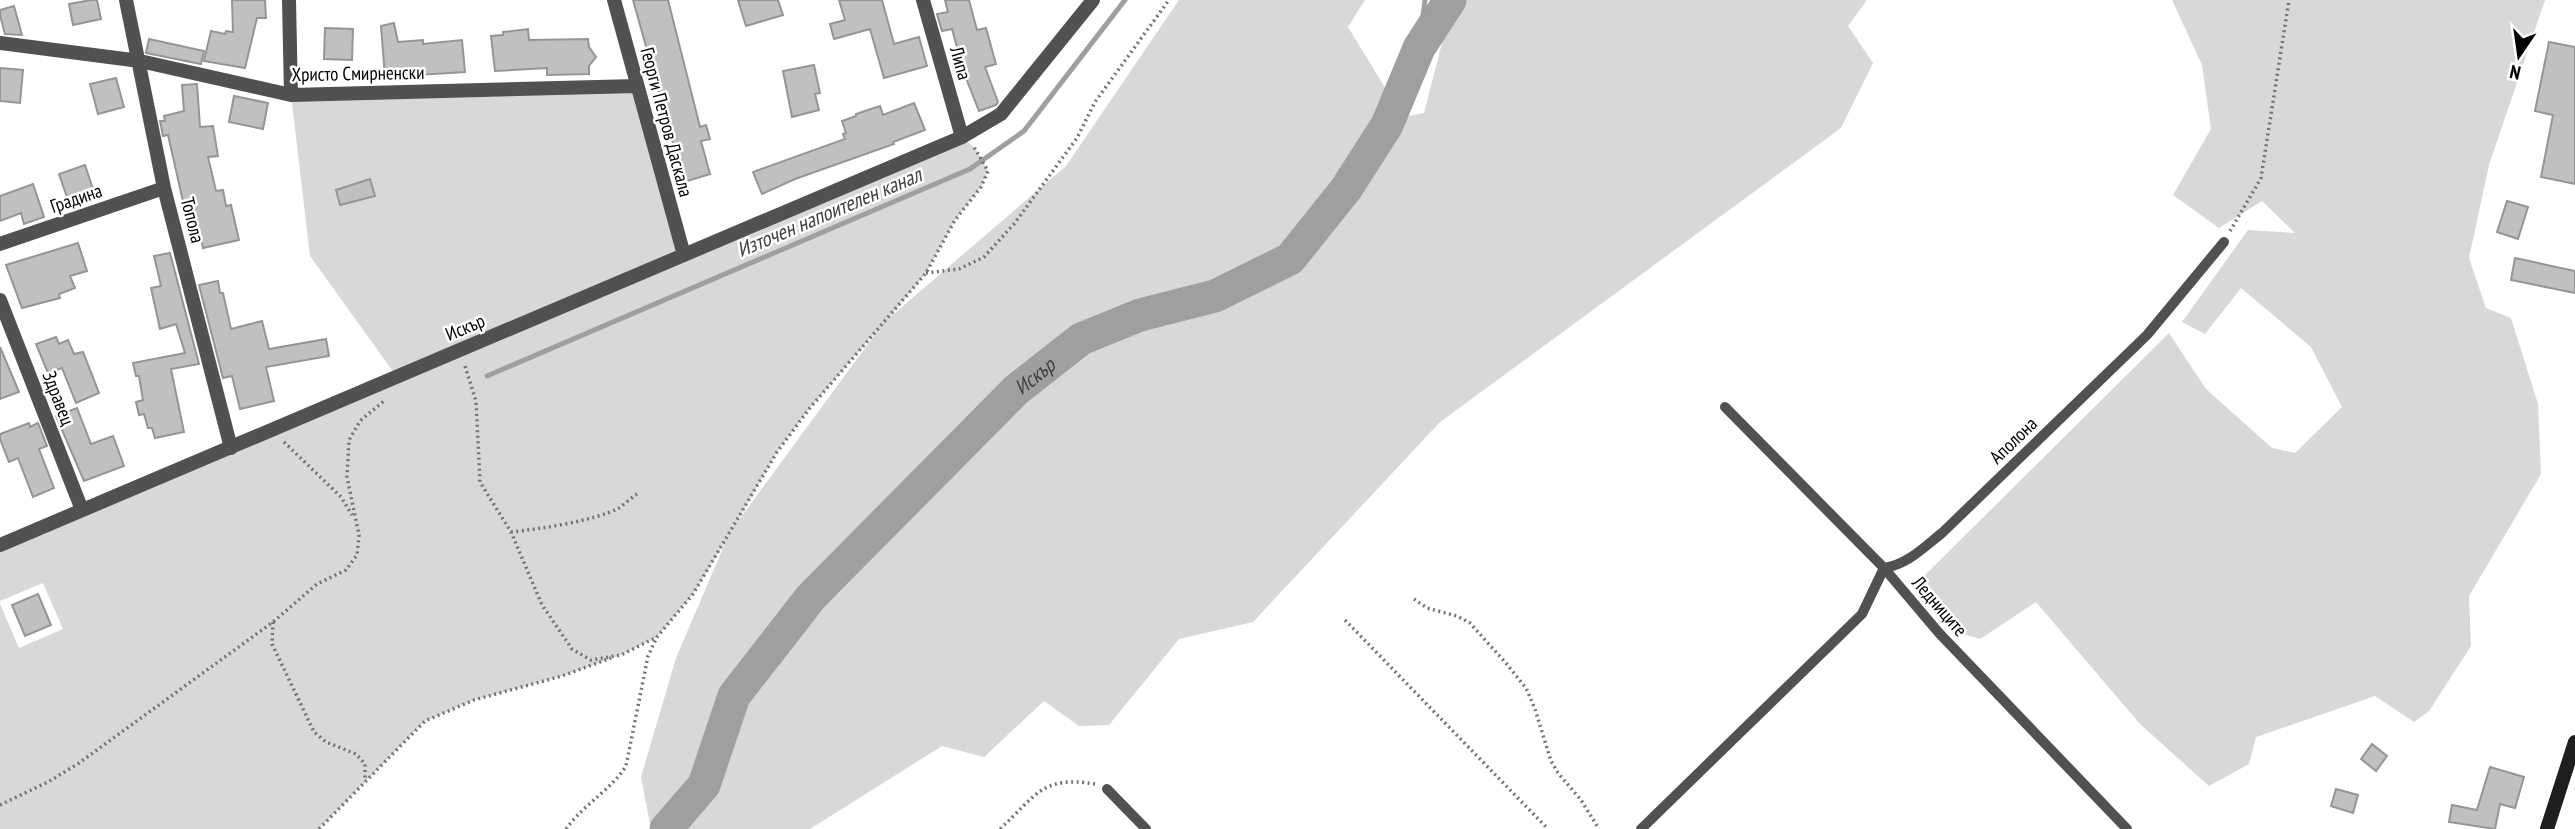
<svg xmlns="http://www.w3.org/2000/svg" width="2575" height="829" viewBox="0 0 2575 829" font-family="'PT Sans Narrow',sans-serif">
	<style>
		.green { fill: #d8d8d8; fill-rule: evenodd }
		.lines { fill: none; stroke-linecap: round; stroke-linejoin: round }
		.stream { stroke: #9f9f9f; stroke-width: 5 }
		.river { stroke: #9f9f9f; stroke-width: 33 }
		.building { fill: #c0c0c0; stroke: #959595; stroke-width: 2 }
		.path { stroke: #737373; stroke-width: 3.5; stroke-dasharray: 2 3.5; stroke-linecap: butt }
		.lane { stroke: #515151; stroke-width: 10 }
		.street { stroke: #515151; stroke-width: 14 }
		.secondary { stroke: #1e1e1e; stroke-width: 14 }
		.labels { text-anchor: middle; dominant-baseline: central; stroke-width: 5; stroke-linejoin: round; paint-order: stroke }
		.street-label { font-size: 19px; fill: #000; stroke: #fff }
		.water-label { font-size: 21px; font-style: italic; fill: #404040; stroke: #fff }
	</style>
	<rect width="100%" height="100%" fill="#fff"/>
	<path class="green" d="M1179,0H1365L1348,27L1403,117L1424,113L1453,0H1867L1848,26L1873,63L1841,128L1440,422L1253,622L1179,639L1109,725L1079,726L1044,701L984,757L942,746L810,829H651L641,777L676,658L726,541L693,594L657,637L621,655L562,676L474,700L425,721L319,829H0V604L19,648L63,629L43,583L0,601V545L397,377L310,256L291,95L637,86L684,255L962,137L975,148L988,171L981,187L955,220L926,273L889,318L1066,166ZM876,332V333L736,524L777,452L809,409Z
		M2172,0H2545L2489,165L2469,258L2486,308L2511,318L2538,404L2541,474L2469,596L2471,646L2429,711L2414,722L2375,696L2256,737L2249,764L2209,786L2140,724L2036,602L1980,639L1960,633L1930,603L1925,575L2169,333L2206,389L2272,448L2295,453L2342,407L2311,347L2241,288L2205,334L2182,322L2248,230L2295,233L2262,201L2219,228L2173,195L2211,129L2202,65Z"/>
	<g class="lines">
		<path class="stream" d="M1419,48L1425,0
			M487,376L970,169L1024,131L1125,0"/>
		<path class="river" id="s1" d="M666,829L704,785L734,696L811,597L1016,390L1081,339L1140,315L1215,296L1290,259L1346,189L1387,125L1419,48L1450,0"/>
	</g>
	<path class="building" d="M91,0H97L101,19L73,25L69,4Z
		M232,0H265L266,18H257L245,68L204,61L211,31L225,34L226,31L233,32Z
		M633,0H668L700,127L706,125L710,139L701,141L710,174L684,182Z
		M738,0H778L783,15L746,26Z
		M839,0H882L894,44L919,37L927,66L884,78L870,29L834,39L830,24L845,20Z
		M945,0H969L977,30L986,28L996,64L985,67L998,102L996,105L979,111L964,73L952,29L942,31L937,14L948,12Z
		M14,6L22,35L5,34L0,15V10Z
		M394,23L398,42L423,40V44L462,40L465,72L385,77L381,26Z
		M325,28L353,29L352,60L324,59Z
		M528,29L529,40L588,39L589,47L596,57L589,66V74L547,75V68L495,71L491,36L503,35V32Z
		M149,39L204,51L201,64L146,53Z
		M2549,42L2575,47V184L2541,177L2553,115L2535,111Z
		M814,65L820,93L815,94L819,110L792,117L783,71Z
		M0,68L23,70L20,103L0,101Z
		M116,78L124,107L98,114L90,84Z
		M197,84L200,127L213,126L218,156L208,157L216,191L223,190L226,206L231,205L239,240L203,248L194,208L185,210L168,135L163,136L160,121H165L164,116L184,111L182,85Z
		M234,96L268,103L263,129L229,122Z
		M914,103L925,130L893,142L894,144L795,179L762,194L753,172L845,139L843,134L846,133L842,121L856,116V114L880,106L883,115Z
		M85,165L95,195L80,200L79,196L68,200L59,174Z
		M370,179L375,196L340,205L336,190Z
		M33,184L44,217L24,224L21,213L0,221V196Z
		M2507,201L2528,207L2518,239L2497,232Z
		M78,243L87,271L70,276L75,288L59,294L60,298L22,308L6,265Z
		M170,253L199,364L171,369L184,432L155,438L152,428H148L144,414L139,415L136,402L143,400L139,376H136L133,363L185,353L176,324L160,329L151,288L161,286L154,256Z
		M2515,258L2575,271V293L2511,280Z
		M218,281L220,293H223L231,329L262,321L269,349L326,339L329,356L266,367L274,401L240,409L232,376L223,378L199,285Z
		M56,337L59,344L68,340L74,354L83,352L99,393L76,403L62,368L48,373L36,344Z
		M0,347L19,392L0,399Z
		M77,408L91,444L113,436L124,466L84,481L56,416Z
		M29,423L30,427L38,423L47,446L39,449L54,488L33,497L18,458L9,462L0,439V434Z
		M38,594L51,625L25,636L12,605Z
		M2372,744L2387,756L2376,771L2361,759Z
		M2490,767L2524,777L2515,808L2500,804L2495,829L2449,822L2452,805L2477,810Z
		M2336,789L2358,795L2353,813L2331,806Z"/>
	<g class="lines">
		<path class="path" d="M2230,231L2261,178L2289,0
			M926,273L959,269L984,257L1014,224L1077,138L1095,102L1169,0
			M465,366L476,401L480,482L511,532L542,605L572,649L591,660L621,655L657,637
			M284,442L341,497L352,515
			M511,532C540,529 594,521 619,508C625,504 631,498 637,494
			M1414,599L1427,608L1457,616L1470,623L1505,662L1526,688L1535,709L1551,761L1558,773L1581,800L1599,829
			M1345,620L1548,829
			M273,622L272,644L314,732L326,742L356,754L365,764V778
			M0,805L48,782L79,763L273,622L317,584L346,570L357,555L359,535L347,477L349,440L360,421L385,400
			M319,829L425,721L474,700L562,676L611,658
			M566,829C585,803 611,790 626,766L648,656L657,637L693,594L777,452L809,409L926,273L955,220L981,187L988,171L974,147
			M1000,829C1036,796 1042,775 1095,784"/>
		<path class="lane" d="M1725,407L1884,568L1939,633L2127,829
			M1107,789L1146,829
			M1641,829L1862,614L1884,568C1907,565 1924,547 1942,533L2147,335L2224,242"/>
		<path class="street" d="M126,0L164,188L231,448
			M289,0L291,95
			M614,0L684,255
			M923,0L962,137
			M0,43L140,61L291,95L637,86
			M0,244L164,188
			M0,300L82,510
			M0,545L962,137L1001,114L1093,0"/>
		<path class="secondary" d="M2547,829L2575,742"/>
	</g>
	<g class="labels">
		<g class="street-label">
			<text transform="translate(961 63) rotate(74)">Липа</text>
			<text transform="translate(358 73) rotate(-1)">Христо Смирненски</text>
			<text transform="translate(667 122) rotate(75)">Георги Петров Даскала</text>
			<text transform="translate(76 198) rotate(-19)">Градина</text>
			<text transform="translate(193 220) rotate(76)">Топола</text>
			<text transform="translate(465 327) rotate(-23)">Искър</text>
			<text transform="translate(59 398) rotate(69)">Здравец</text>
			<text transform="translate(2013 440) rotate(-44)">Аполона</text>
			<text transform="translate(1940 606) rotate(49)">Ледниците</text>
		</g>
		<g class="water-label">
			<text transform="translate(829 212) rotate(-23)">Източен напоителен канал</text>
			<text stroke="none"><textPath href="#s1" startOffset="592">Искър</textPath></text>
		</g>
	</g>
	<g transform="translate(2519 56) rotate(193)" stroke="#ffffff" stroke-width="5" paint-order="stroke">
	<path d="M0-5L12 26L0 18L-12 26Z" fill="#000000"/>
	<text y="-10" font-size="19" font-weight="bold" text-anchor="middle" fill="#000000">N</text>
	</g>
</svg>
